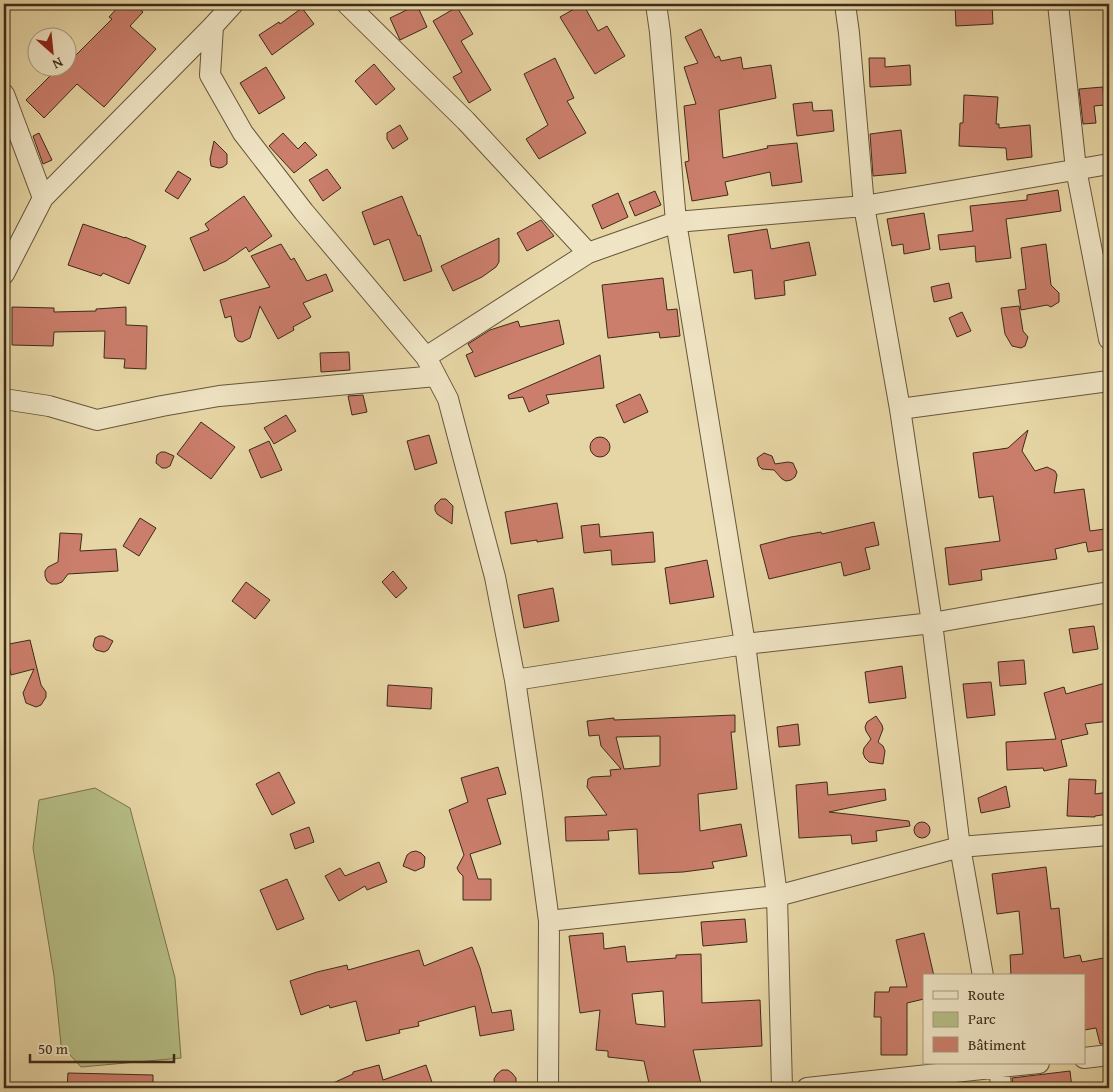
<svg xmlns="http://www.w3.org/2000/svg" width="1113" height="1092" viewBox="0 0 1113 1092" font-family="'Gentium Book Plus',serif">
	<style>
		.green { fill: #b6be86; stroke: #797450 }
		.building { fill: #cb7e6c; stroke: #3c2b19; fill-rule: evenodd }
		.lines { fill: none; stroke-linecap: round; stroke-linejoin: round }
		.street-casing { stroke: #67563c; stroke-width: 22 }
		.street { stroke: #efe4c4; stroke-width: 20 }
	</style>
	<rect width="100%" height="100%" fill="#e7d6a5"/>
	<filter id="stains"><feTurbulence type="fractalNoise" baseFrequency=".004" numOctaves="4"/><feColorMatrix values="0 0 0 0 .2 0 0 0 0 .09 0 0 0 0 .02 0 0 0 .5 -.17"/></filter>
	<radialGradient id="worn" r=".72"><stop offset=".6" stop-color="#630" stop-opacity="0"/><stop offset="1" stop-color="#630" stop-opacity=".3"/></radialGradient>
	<path class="green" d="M95,788L130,808L175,978L181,1058L81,1067L61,1045L54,976L33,848L39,800Z"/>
	<path class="building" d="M121,4H134L143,12L130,26L156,49L104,107L77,84L44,118L26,100L58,68H68V63L112,19L109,17Z
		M583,4L598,31L607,26L625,56L595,74L560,17Z
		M955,4H992L993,24L956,26Z
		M417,5L427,27L400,40L390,18Z
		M457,7L473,34L461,41L491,90L469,103L453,77L462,72L433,21Z
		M302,8L314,24L272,55L259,35L279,22L280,24Z
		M701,29L715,58L719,56L721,61L741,57L743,69L771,65L776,98L719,110L723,158L768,148L767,146L797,143L802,182L772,186L770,172L725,182L728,195L692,201L685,162L689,161L684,106L696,104L684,67L698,63L685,37Z
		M555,58L574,98L567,101L586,133L539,159L526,139L548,125L524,74Z
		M869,58H885V67L910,65L911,85L870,87Z
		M374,64L395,89L376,105L355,81Z
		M266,67L285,98L259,114L240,83Z
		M1103,87L1104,105L1094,106L1096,123L1083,124L1079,89Z
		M964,95L998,97L996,124H999V128L1030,125L1032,157L1007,160L1006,148L959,146L960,123H963Z
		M812,102L813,111L832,110L834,131L797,136L793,104Z
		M400,125L408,139L393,149L387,139V133Z
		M901,130L906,173L873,176L870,134Z
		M39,133L52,160L43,164L33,136Z
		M283,133L298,149L305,142L317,155L294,173L269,146Z
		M214,141L227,154V164L223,167L219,168L211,166L210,159Z
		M327,169L341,188L323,201L309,180Z
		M178,171L191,179L178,199L165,191Z
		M1058,190L1061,211L1006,219L1011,258L976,262L975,246L940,250L938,235L973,231L970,206L1027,200V195Z
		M655,191L661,205L635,216L629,202Z
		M618,193L628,217L602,229L592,205Z
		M244,196L272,236L249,252L246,247L226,261L204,271L190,238L209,230L205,224Z
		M402,196L418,236L420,235L432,271L404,281L389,239L374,245L362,212Z
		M924,213L930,249L904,254L903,244L892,246L887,219Z
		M541,220L554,236L527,251L517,233Z
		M83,224L125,238V237L146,246L129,284L103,273L101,276L68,265Z
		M767,229L771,249L809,242L816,275L784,281L785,295L755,299L752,270L734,273L728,235Z
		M499,238V262L496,267L482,277L453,291L441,266Z
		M281,244L291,260L294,258L307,281L326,274L333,291L303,303L311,317L293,327L294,330L278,339L260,306L250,338L242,342L238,341L235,337L231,316L225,318L220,300L270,287L251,256Z
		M1046,244L1051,285L1059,293V302L1051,307L1047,305L1021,310L1018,290L1026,289L1021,248Z
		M663,278L667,310L677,309L680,336L660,338L659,332L608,338L602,285Z
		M949,283L952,298L934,302L931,287Z
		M1019,306L1023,331L1028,337L1025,346L1021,348L1012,346L1005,334L1001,308Z
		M12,307L54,308V312L96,311V309L126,307V325L147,326L146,369L124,368L125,359L104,358L105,331L54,332L53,346L12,345Z
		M962,312L971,331L957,337L949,318Z
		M559,320L564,344L475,377L466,355L473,352L468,344L490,330L518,321L520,327Z
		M349,352L350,370L321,372L320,353Z
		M600,355L604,388L546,395L549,403L529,412L523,397L509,399L508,395Z
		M640,394L648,412L624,423L616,405Z
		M363,395L367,412L352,415L348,396Z
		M286,415L296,431L274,444L264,428Z
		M201,422L235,447L211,479L177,454Z
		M1028,430L1022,451L1035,471L1047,467L1055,471L1057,475L1054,493L1084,489L1090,531L1105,529L1108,549L1088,552L1086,542L1055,549L1057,559L981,570L982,580L949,585L945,548L1000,541L993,496L979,498L973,453L1008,448Z
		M429,435L437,463L415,470L407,441Z
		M590 447a10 10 0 1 1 20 0a10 10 0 1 1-20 0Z
		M269,441L282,470L261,478L249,450Z
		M161,452H165L174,456L170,466L166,468H162L156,463L157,455Z
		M764,453L772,456L775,464L788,462L793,463L797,472L795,477L791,480L786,481L782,479L774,470L762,469L759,466L757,458Z
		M441,499H446L453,506L452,524L437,514L435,510V505Z
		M557,503L563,538L537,542V540L511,544L505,512Z
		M140,518L156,528L139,556L123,546Z
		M874,522L879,545L865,548L870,569L844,576L841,562L769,579L760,545L791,537L821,532L822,534Z
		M599,524L600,537L653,532L655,562L612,565L611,550L584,553L581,526Z
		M60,533L82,534L80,551L116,549L118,571L68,574L62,582L57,584H51L47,581L45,576V571L48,567L58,562Z
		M707,560L714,597L670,604L665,568Z
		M393,571L407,588L396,598L382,582Z
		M246,582L270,600L255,619L232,601Z
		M553,588L559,621L524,628L518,595Z
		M1094,626L1098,649L1073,653L1069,629Z
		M99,636H103L113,641L108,650L104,652L96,650L93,646L95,638Z
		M30,640L41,685L46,692V697L41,705L36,707L26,703L23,693L34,669L11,675L4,645Z
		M1024,660L1026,684L1000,686L998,662Z
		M902,666L906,698L869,703L865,672Z
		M991,682L995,715L967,718L963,684Z
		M1109,682V721L1085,724L1088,734L1061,740L1067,766L1044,771L1043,768L1007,770L1006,742L1056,739L1044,693L1064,687L1066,694Z
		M388,685L432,688L431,709L387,706Z
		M735,715V732H731L737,789L698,794L700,831L741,824L747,856L712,862L714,868L683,872L639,874L637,829L608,831L609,840L566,841L565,817L607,815L587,787L588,779L592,777L611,776L610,770L621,769L601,746L599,735L589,736L587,721L614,718V720ZM660,736V766L624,769L616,737Z
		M876,716L882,725L883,729L878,742L883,746L885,751L883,764L869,762L865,758L863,753L864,748L871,739L866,731L865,727L867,722Z
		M798,724L800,745L779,747L777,727Z
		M498,767L506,794L487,799L501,844L470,854L478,879H491V900H463V876L459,872L457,868L464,855L449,810L468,802L461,778Z
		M279,772L295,803L272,815L256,784Z
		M1069,779L1096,780L1095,794L1109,792V814L1095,816V817L1067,816Z
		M827,782L828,795L885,789L886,800L829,812L909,821L910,826L876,831L877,841L852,844L851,835L799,838L796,785Z
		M1006,786L1010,807L981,813L978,798Z
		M914 830a8 8 0 1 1 16 0a8 8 0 1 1-16 0Z
		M309,827L314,842L295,849L290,834Z
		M416,851L421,853L425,857L424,867L415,871L403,866L407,855L411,852Z
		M379,862L387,882L367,890L365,886L339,901L325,876L340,868L345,876Z
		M1046,867L1051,909L1059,908L1064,958L1080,955L1082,962L1109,957V1043L1100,1044L1096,1028L1084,1030V976H1011L1010,955L1023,954L1019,911L997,914L992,874Z
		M287,879L304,919L277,930L260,890Z
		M745,919L747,942L703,946L701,922Z
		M603,933L604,949L625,946L627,962L676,958V955L701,954L702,1003L760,1000L762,1046L693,1050L702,1088H650L644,1061L608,1057V1051L596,1050L600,1010L580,1013L569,936ZM663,991L665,1027L636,1024L632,994Z
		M924,933L934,976H924V999L907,1003V1055H881V1017H874L875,992H889L890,987H907L896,940Z
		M472,947L480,968L492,1013L511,1010L514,1030L480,1036L475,1006L418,1022L419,1026L399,1030L400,1033L366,1041L356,1001L330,1008L329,1005L301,1015L290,981L317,972L347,965L348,970L419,950L424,966Z
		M379,1065L383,1080L426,1065L434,1088H322L353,1074V1072Z
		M502,1070H508L512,1073L516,1078V1088H495L494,1079L497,1074Z
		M1070,1071L1072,1088H1013L1012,1078Z
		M68,1073L153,1075V1088H67Z"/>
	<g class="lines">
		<g class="street-casing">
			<path id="street" d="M233,4L213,26L210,75L243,133L304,212L426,357L448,399L495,577L515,680L532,795L549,921L548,1088
				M347,4L466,121L588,253
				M656,4L660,32L676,222L745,644L777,896L782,1088
				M845,4L849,33L864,206L900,409L932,623L960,847L983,976
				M1058,4L1076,169L1109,339
				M4,94L43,198
				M4,274L43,198L213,26
				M426,357L588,253L676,222L864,206L1109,164
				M4,399L49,406L97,420L162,406L219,396L436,376
				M900,409L1109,381
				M515,680L745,644L932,623L1109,592
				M549,921L777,896L960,847L1109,835
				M1084,1058L1109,1055
				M999,1063L1001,1088
				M807,1088L1039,1063"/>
		</g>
		<use href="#street" class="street"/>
	</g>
	<rect width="1113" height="1092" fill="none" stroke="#e7d6a5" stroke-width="20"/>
	<rect x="5" y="5" width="1103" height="1082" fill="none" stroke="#3c2b19" stroke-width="2.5"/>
	<rect x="10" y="10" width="1093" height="1072" fill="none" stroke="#3c2b19"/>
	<rect x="923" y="974" width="162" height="90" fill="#efe4c4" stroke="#a79a80"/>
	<rect x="933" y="991" width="25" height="8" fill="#efe4c4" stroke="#a79a80"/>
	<text x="968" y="1000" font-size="15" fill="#3c2b19">Route</text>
	<rect x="933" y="1012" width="25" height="15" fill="#b6be86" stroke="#a79a80"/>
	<text x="968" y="1024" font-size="15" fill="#3c2b19">Parc</text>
	<rect x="933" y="1037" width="25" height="15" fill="#cb7e6c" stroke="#a79a80"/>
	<text x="968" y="1050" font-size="15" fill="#3c2b19">Bâtiment</text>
	<g transform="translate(52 52) rotate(153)"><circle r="24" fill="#efe4c4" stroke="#a79a80"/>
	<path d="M0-4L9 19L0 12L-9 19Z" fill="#8f2418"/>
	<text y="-8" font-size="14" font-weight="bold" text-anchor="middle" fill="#3c2b19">N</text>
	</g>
	<path d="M30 1054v8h144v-8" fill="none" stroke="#3c2b19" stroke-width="2.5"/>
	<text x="38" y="1054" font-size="15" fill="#3c2b19" stroke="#efe4c4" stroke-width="4" paint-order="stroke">50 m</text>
	<rect width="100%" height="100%" filter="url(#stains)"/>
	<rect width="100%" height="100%" fill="url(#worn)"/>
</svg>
